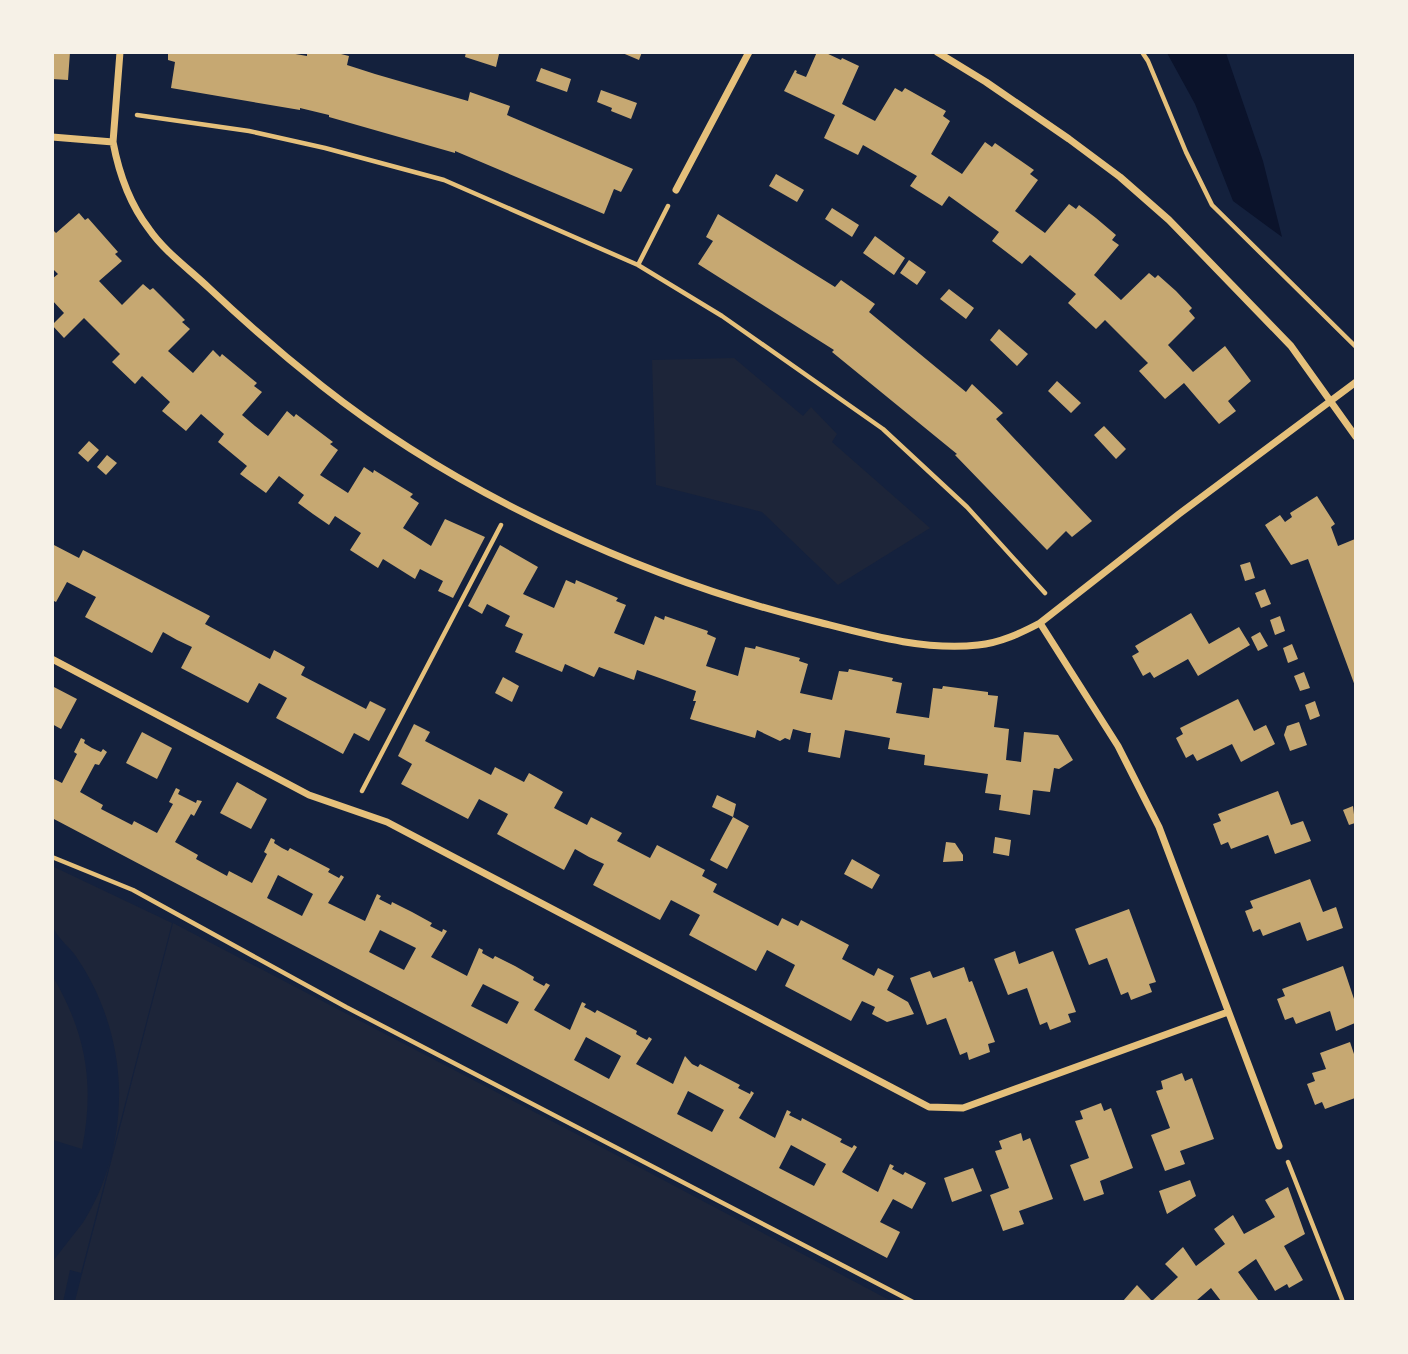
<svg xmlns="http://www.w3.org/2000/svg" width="1408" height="1354" viewBox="0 0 1408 1354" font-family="'Sofia Sans Condensed',sans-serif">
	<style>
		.green { fill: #1d2539 }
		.water { fill: #0b132b }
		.building { fill: #c6a872; fill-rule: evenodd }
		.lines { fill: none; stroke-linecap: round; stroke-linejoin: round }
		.path { stroke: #e5c07b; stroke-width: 4.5 }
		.minor { stroke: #e5c07b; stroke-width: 7 }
	</style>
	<rect width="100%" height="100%" fill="#14213d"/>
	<path class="green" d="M734,358L803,416L811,407L837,434L832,442L930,528L838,585L762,512L656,485L652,360Z
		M52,866L172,923L81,1273L70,1270L63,1302L53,1301C52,1290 50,1276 52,1264C54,1258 78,1230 84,1221C108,1183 120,1135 119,1089C118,1043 103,996 77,958C71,948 59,940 54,929C50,922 52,877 52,866Z
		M173,923L588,1140L891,1301H75Z
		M52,975C86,1033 95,1083 82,1149L53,1140Z"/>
	<path class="water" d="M1167,53H1226L1263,161L1282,237L1233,201L1195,104Z"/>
	<path class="building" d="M52,52H70L68,80L52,79Z
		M168,52H284L307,56V52H333L349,56L347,65L375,74L468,101L470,92L510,106L507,115L633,169L621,192L614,189L604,214L455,151V153L329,117V115L300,108V110L171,88L175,62L168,60Z
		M466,52H493L499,54L496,67L465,57Z
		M620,52H642L639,60Z
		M817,52H824L841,60L842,58L859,66L842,104L875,121L895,88L902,92L905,88L946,111L943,116L950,121L931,154L962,174L985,142L992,147L995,143L1034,170L1030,174L1038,180L1015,211L1045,233L1069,204L1076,209L1079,205L1096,218L1116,235L1112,240L1119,245L1094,275L1121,300L1149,273L1155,278L1158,275L1176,291L1192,308L1189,311L1195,318L1168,345L1193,372L1225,346L1251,381L1228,401L1236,411L1219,424L1184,383L1165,399L1139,371L1148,363L1105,320L1096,329L1068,303L1076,294L1030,255L1022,264L992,241L999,232L949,196L942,206L910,186L917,176L863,145L858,155L824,138L835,115L784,91L795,70L797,71L796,73L806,77Z
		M541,68L571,79L567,92L536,81Z
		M601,90L637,103L631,119L611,111L612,108L597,102Z
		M776,174L804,190L797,202L769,186Z
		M832,208L859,225L852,237L825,219Z
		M79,213L85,220L88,218L118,252L115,254L122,261L99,281L122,305L143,284L150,290L153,288L185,320L182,322L190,329L168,351L193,373L213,350L220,357L222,354L257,383L254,386L262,392L242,415L255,426L268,436L287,411L294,417L296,414L333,442L330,444L338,450L320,475L348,493L364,467L373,473L374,470L413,494L410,497L419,503L403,528L431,546L445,519L485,537L453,598L438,591L443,581L420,569L415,579L383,559L378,568L350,550L361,533L335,516L329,525L313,514L298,503L304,495L279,476L266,493L240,474L247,466L218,442L224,434L201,414L186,431L162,411L170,402L142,376L135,384L112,362L120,354L84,318L64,338L52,325L64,313L52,300V279L58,274L52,268V229L56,233Z
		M718,214L835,287L841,280L875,304L869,312L966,392L972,384L1003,413L996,419L1092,521L1072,537L1066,531L1047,550L955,455L957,454L832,352L834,350L698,264L713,241L706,237Z
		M875,236L905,258L894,275L863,253Z
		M909,260L926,272L917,285L900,273Z
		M949,289L974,308L966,319L940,299Z
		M999,329L1028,354L1017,366L990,340Z
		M1057,381L1081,403L1071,413L1048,391Z
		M1104,426L1126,449L1116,459L1094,435Z
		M89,441L99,450L88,462L78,453Z
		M107,455L117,463L106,475L97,467Z
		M1317,496L1335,524L1331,527L1338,546L1355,539V686L1308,559L1291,565L1265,525L1280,515L1285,522L1292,517L1290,513Z
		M52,544L79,558L83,550L210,616L205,624L270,659L274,650L305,667L301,675L366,709L370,701L386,709L369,741L354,733L343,754L310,736L276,718L287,698L259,683L248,703L181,668L192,647L177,640L163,632L152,653L85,617L96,597L67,582L56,602L52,600Z
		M500,545L538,567L523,594L554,608L566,580L575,584L576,580L618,598L616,601L626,605L614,633L644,645L655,616L664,620L665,616L708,631L707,634L716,638L706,666L738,676L745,647L755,649L756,646L800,658L799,661L808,664L800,693L832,700L839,671L848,672L849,669L893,678L892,681L902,683L896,713L929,718L933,688L942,689L943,686L988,692V695L998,696L994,727L1009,729L1006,760L1021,762L1024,732L1058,735L1073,760L1059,769L1054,768L1050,792L1033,790L1030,815L999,810L1001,795L985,793L988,774L924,765L925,755L888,749L890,738L845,730L840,758L808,752L811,733H808L793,729L790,740L785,738L780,741L757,730L755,738L690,719L696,701H693L696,691L637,670L634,680L599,667L594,677L565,664L562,672L515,652L523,634L505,626L510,616L487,604L482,614L468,606Z
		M1250,562L1255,578L1245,581L1240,565Z
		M1265,589L1271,604L1261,608L1255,593Z
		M1191,613L1209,644L1239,627L1250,645L1198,676L1188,659L1154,678L1150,672L1143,676L1132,656L1139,652L1135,646Z
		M1280,616L1285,631L1275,635L1270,620Z
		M1260,632L1268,646L1258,651L1251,637Z
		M1292,644L1298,659L1288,663L1283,648Z
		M1304,672L1310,688L1300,691L1294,676Z
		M503,677L519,686L512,702L495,693Z
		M52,686L77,699L61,729L52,724Z
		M1238,699L1254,731L1266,725L1275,744L1241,762L1232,744L1197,761L1193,754L1186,758L1176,738L1183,734L1180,728Z
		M1315,701L1320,716L1310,720L1305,705Z
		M1299,722L1307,745L1290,751L1284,735L1287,726Z
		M414,724L430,732L425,741L491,775L495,767L524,782L529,773L563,792L554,808L587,825L591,817L622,833L617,841L650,858L657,845L705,870L702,876L717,884L713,892L778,926L782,918L798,926L801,920L849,945L842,959L874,976L878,968L894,976L887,990L908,1002L914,1014L887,1022L872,1014L875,1007L862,1001L851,1021L785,986L795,965L767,950L756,971L689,935L700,915L671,900L660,920L593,885L604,864L589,857L575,849L564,870L497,834L508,814L479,799L468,819L401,784L412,764L398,756Z
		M142,732L172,748L157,779L126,763Z
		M81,738L85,740L84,743L92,748L101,752L103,749L107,752L99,765L95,764L80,792L103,805L101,809L132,825L134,821L157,833L173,804L169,802L176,788L180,790L178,794L196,803L197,800L202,801L194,816L191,814L175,842L198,855L196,859L227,876L229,871L252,883L267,854L264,852L271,838L275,840L274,843L282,848L288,851L290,848L330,869L328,872L339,878L341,875L344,877L328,903L365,921L377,894L381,896L379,899L391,905L392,902L412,912L432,923L430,926L442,932L443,929L447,931L431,957L467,976L479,948L483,950L482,953L493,959L495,956L515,966L534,977L533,980L544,986L546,983L550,985L534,1010L570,1030L582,1002L586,1004L584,1007L590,1010L595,1013L597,1010L637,1031L636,1034L641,1037L647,1040L649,1037L652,1039L636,1064L673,1084L685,1056L692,1064L698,1067L700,1064L740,1085L738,1088L750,1094L751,1091L754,1093L739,1118L775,1138L787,1110L791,1112L789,1115L801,1121L802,1118L842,1139L840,1142L852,1148L854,1145L857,1147L842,1172L878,1192L890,1164L894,1166L892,1169L903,1175L905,1172L926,1183L912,1209L893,1199L880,1222L900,1232L887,1258L52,818V778L62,783L77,754L74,752ZM278,875L313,894L302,916L267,898ZM380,930L416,948L404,970L369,952ZM483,984L519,1002L507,1024L471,1006ZM586,1037L621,1056L609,1079L574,1060ZM688,1091L724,1110L712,1132L677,1114ZM791,1145L826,1164L814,1186L779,1168Z
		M237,782L267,799L251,829L220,813Z
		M1278,791L1291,825L1303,821L1311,841L1275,854L1268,835L1231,849L1228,842L1221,845L1213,824L1221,821L1218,814Z
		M717,795L736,804L733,817L712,807Z
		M1353,806L1355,823L1349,825L1343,810Z
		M733,817L749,826L727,869L710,860Z
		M995,837L1011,840L1009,856L993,853Z
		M946,842L955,843L963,855V861L943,862Z
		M852,859L880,875L872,889L844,874Z
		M1310,879L1323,912L1336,907L1343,928L1307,941L1300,922L1263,936L1260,929L1253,932L1245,911L1253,908L1250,901Z
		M1129,909L1156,982L1149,984L1152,992L1131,1000L1128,992L1121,995L1107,958L1089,965L1075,929Z
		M1015,951L1019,964L1053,951L1076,1012L1068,1014L1071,1022L1050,1030L1047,1022L1040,1025L1027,988L1008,995L994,959Z
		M1343,966L1355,1002V1023L1336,1031L1330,1011L1296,1024L1293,1017L1285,1020L1277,999L1285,996L1282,989Z
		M964,967L969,982L972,981L995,1042L988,1044L990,1052L969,1060L967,1052L960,1055L946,1018L927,1025L910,978L930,971L933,978Z
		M1350,1042L1355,1057V1098L1325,1109L1322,1102L1315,1105L1307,1084L1315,1081L1312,1073L1326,1069L1320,1053Z
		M1182,1073L1185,1081L1192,1078L1214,1139L1180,1151L1185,1164L1165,1171L1151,1135L1170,1128L1156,1091L1163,1089L1161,1081Z
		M1101,1103L1104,1111L1111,1108L1133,1168L1100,1181L1104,1194L1084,1201L1070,1165L1089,1158L1075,1121L1083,1119L1080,1111Z
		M1021,1133L1023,1141L1030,1138L1053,1199L1019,1211L1024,1224L1003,1231L990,1195L1009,1188L995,1151L1002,1149L999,1141Z
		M973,1168L982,1191L952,1202L944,1178Z
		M1190,1180L1196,1196L1167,1214L1159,1191Z
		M1288,1187L1305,1234L1284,1246L1303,1280L1289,1288L1287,1284L1275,1291L1256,1259L1238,1272L1259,1301H1221L1211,1288L1196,1301H1152L1178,1277L1165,1264L1183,1247L1196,1266L1225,1244L1214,1229L1233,1215L1244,1234L1275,1217L1265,1200Z
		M1137,1285L1152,1301H1123Z"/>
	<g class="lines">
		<path class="path" d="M1142,52L1148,61L1186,152L1212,205L1356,347
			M137,115L249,131L325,148L444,180L638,265L722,316L883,429L967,507L1045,593
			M638,265L668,206
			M362,791L501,525
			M52,857L133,890L346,1007L913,1302
			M1288,1162L1343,1302"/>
		<path class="minor" d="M937,52L986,82L1069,139L1120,177L1169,220L1291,346L1356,437
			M52,137L113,142C119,174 129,203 149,229C164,251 189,269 209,288C245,322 283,355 322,386C461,496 647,580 818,622C869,635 925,651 978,645C1000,643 1021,633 1040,623L1118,746L1159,827L1279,1146
			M113,142L120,52
			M676,190L749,52
			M1040,623L1179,514L1356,382
			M52,659L309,795L387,822L929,1107L963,1108L1228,1012"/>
	</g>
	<rect width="1408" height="1354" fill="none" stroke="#f6f1e7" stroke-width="108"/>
</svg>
